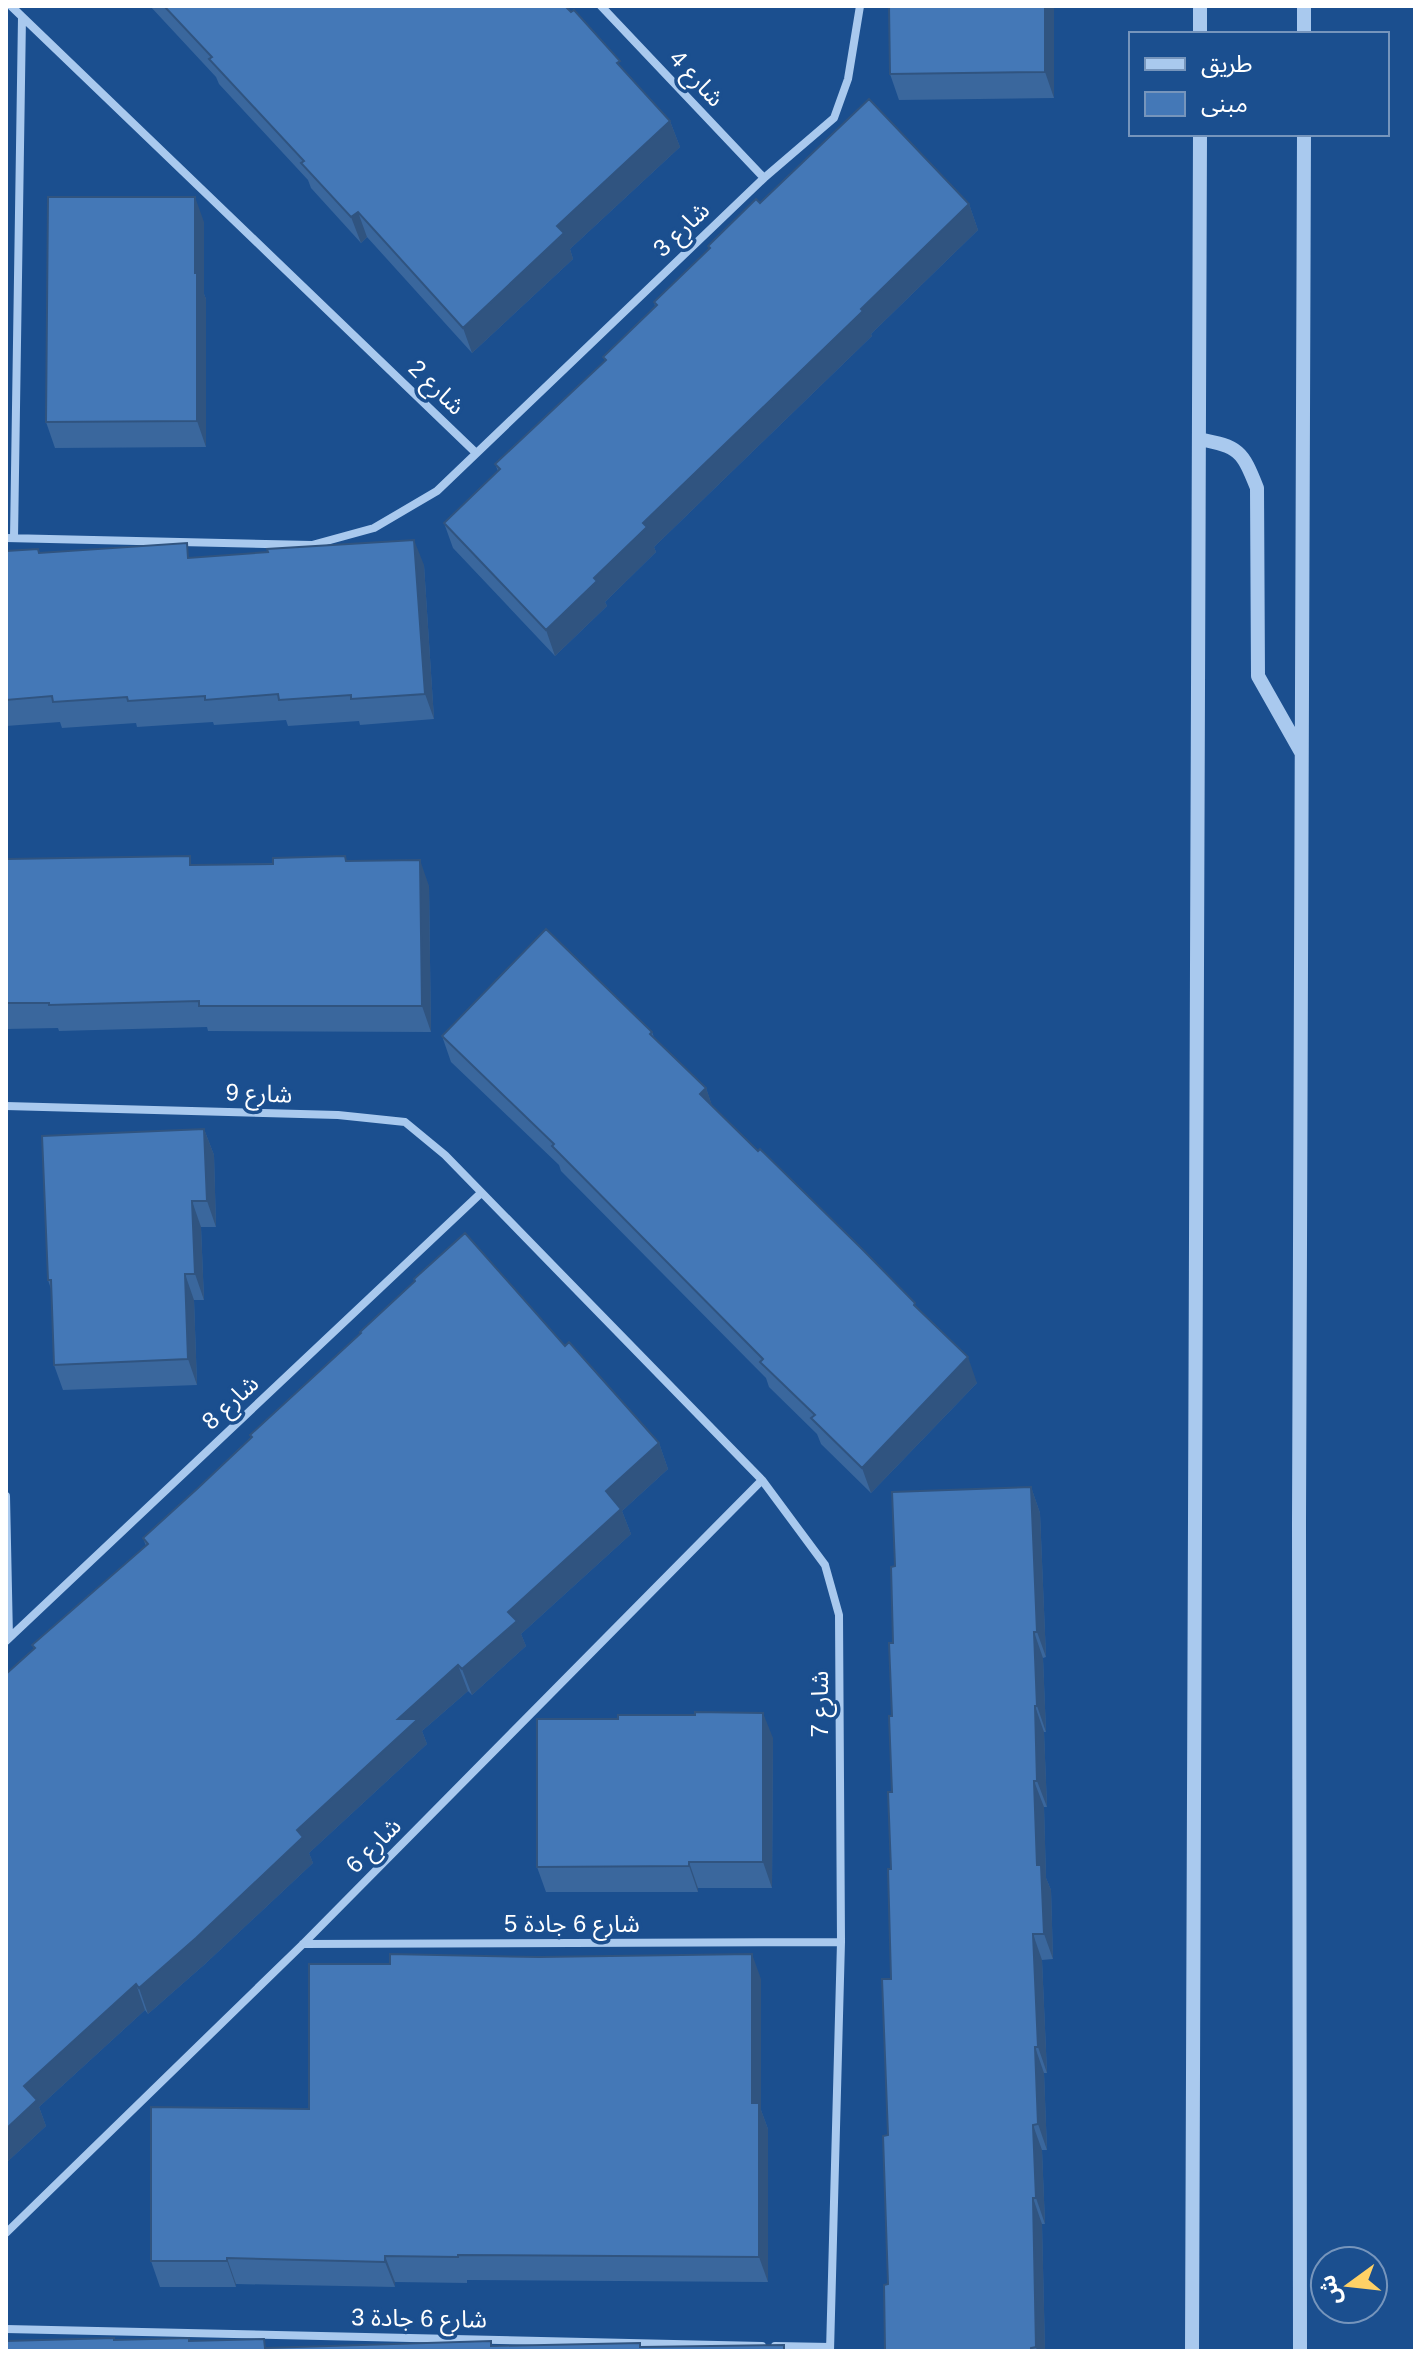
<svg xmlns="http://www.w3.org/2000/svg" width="1421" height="2357" viewBox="0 0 1421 2357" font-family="Helvetica,'Noto Sans Arabic',sans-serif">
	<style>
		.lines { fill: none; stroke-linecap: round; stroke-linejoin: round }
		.minor { stroke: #a9c9ee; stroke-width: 8 }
		.tertiary { stroke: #a9c9ee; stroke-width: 14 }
		.wall { fill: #3a679d }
		.shaded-wall { fill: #305480 }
		.building { fill: #4478b7; stroke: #305480; stroke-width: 2 }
		.labels { text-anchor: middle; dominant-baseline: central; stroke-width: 7; stroke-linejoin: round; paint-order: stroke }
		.street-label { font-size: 24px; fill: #fff; stroke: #1b4f8f }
	</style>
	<rect width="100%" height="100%" fill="#1b4f8f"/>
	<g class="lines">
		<path class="minor" d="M11,6L475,452
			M601,6L764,178
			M6,538L312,545L374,528L437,491L764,178L834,118L848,79L860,6
			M14,538L22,17
			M6,1106L338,1115L405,1122L445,1155L762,1480L825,1565L839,1615L841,1942L830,2351
			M6,1496L9,1638
			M6,1641L481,1193
			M303,1944L841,1942
			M6,2233L303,1944L762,1480
			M6,2329L762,2346
			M775,2346L830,2347"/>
		<path class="tertiary" d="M1200,34V6
			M1304,34V6
			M1199,439C1239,447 1242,450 1257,488L1258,676L1301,752
			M1192,2351L1200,134
			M1300,2351L1299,1522L1304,134"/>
	</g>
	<path class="wall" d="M150,6H565L670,121L680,147L570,249L573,259L472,353L367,237L361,243L311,188L308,180L219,84L216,77Z
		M889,6H1054V98L899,100L890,74Z
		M760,203L969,204L978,230L871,334L872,336L654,547L656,552L605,602L607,606L555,656L453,548L444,523L498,471L495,464L605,361L603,357L655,306L654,302L709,249L708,246Z
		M204,222V294L206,299V447L55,448L46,422Z
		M38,549L40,553L424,565L434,719L360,725L359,721L288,726L286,720L214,725L213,722L137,727L136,723L62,728L60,722L6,726V551Z
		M6,859L193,865L347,861L429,886L431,1032L208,1031L207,1027L59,1031L58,1028L6,1029Z
		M652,1032L655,1040L706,1088L712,1106L917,1307L977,1383L871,1493L821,1444L817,1434L769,1387L766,1378L561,1171L559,1165L451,1062L442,1036Z
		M204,1129L214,1155L216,1227H201L204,1300H194L197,1385L63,1390L54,1365L51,1289L48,1280Z
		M565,1346L659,1443L668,1469L622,1511L631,1534L521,1634L526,1646L472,1695L468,1691L422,1731L427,1744L309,1853L313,1863L205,1964L148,2014L145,2010L39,2107L46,2126L6,2163V1674L34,1649L32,1645L146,1546L143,1538L198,1488L251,1437L250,1435Z
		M1031,1487L1040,1513L1046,1657L1043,1658L1046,1732H1044L1047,1807H1044L1046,1878L1051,1890L1053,1959L1042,1960L1047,2073H1044L1047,2150H1042L1045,2224H1042L1045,2351H885L888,2284V2135L891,1979L892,1716L895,1566Z
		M773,1738L772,1888H698V1892H546L537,1867Z
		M390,1964L761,1979V2110L768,2129V2282L467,2280V2283L395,2282V2287L236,2284V2287H160L151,2261L309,2109Z"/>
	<path class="shaded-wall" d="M1045,6H1054V98L1045,72Z
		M670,121L680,147L570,249L573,259L472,353L463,328L557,226Z
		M195,197L204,222V294L206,299V447L197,421Z
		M969,204L978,230L871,334L872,336L654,547L656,552L605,602L607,606L555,656L546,630L643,523Z
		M358,212L367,237L361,243L351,217Z
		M414,540L424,565L434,719L425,694Z
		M420,860L429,886L431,1032L422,1006Z
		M706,1088L715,1114L700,1094Z
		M204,1129L214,1155L216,1227L207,1201Z
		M192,1201L201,1227L204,1300L195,1274Z
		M185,1274L194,1300L197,1385L188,1359Z
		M968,1357L977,1383L871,1493L862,1468Z
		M659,1443L668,1469L622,1511L631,1534L521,1634L526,1646L472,1695L462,1669L606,1491Z
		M1031,1487L1040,1513L1046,1657L1037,1632Z
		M1034,1632L1043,1658L1046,1732L1037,1706Z
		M458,1665L468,1691L422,1731L427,1744L309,1853L313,1863L205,1964L148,2014L139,1988L297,1830L398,1719Z
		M1035,1706L1044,1732L1047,1807L1037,1781Z
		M763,1713L773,1738L772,1888L763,1862Z
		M1034,1781L1044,1807L1046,1878L1051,1890L1053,1959L1044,1934L1037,1865Z
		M689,1862L698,1888V1892L689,1866Z
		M1033,1934L1042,1960L1047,2073L1038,2047Z
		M752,1954L761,1979V2110L768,2129V2282L759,2257L752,2103Z
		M136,1984L145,2010L39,2107L46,2126L6,2163V2129L24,2086Z
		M1035,2047L1044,2073L1047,2150L1038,2124Z
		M1033,2125L1042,2150L1045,2224L1036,2198Z
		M1033,2198L1042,2224L1045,2351H1037L1036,2347Z
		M385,2256L395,2282V2287L385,2262Z
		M227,2258L236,2284V2287L227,2261Z"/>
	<path class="building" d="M164,6H565L571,12L574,10L620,61L617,63L670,121L557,226L564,233L463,328L358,212L351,217L301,163L304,161L209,59L212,57Z
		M889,6H1045V72L890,74Z
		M869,99L969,204L861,309L863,311L643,523L647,527L594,578L597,581L546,630L444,523L500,469L495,464L606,360L603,357L657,305L654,302L710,248L708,246L756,199L760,203Z
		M48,197H195V273H197V421L46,422Z
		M414,540L425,694L351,699V695L279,700L278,694L205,700V696L128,701L127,697L53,702L52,696L6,700V551L38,549L39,553L187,543L188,558L268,552L267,549Z
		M190,856V865L273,864V858L345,856L346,861L420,860L422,1006H199V1001L49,1005V1003H6V859Z
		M546,929L652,1032L650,1034L706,1088L700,1094L758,1151L760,1149L862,1249L915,1303L914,1305L968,1357L862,1468L811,1418L815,1415L760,1362L763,1359L552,1146L554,1144L442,1036Z
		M204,1129L207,1201H192L195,1274H185L188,1359L54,1365L51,1280H48L42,1136Z
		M465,1233L565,1346L569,1342L659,1443L606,1491L621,1509L508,1612L517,1621L462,1669L458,1665L398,1719H418L297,1830L303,1837L196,1938L139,1988L136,1984L24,2086L37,2100L6,2129V1674L35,1648L32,1645L148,1544L143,1538L198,1488L252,1437L250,1435L361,1333L360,1332L415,1281L414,1279Z
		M1031,1487L1037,1632H1034L1037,1706H1035L1037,1781H1034L1037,1865H1041L1044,1934H1033L1038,2047H1035L1038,2124L1033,2125L1036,2198H1033L1036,2347L1031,2348V2351H885L884,2285L888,2284L883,2136L888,2135L882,1979H891L888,1869H891L888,1792H892L889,1716H892L889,1643H893L891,1567L895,1566L892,1492Z
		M695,1712L763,1713V1862H689V1866L537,1867V1719H618V1715H695Z
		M390,1954L539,1957L752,1954V2103H759V2257L458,2255V2257L385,2256V2262L227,2258V2261H151V2107L309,2109V1964H390Z
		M114,2338V2340L189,2338V2341L264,2339L265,2348L491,2341V2346L640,2343V2347L784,2345V2351H6V2341Z"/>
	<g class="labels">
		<g class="street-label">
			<text transform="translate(697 78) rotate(47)">شارع 4</text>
			<text transform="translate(681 229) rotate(-44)">شارع 3</text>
			<text transform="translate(437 387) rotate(44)">شارع 2</text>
			<text transform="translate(259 1093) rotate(2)">شارع 9</text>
			<text transform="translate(230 1402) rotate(-43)">شارع 8</text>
			<text transform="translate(819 1704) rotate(-90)">شارع 7</text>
			<text transform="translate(373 1845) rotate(-45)">شارع 6</text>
			<text x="572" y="1923">شارع 6 جادة 5</text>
			<text transform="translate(419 2318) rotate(1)">شارع 6 جادة 3</text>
		</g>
	</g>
	<rect width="1421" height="2357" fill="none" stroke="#ffffff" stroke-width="16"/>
	<rect x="1129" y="32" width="260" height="104" fill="#1b4f8f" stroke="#7695bc" stroke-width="2"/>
	<rect x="1145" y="58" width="40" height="12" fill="#a9c9ee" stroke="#7695bc" stroke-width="2"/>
	<text x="1201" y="72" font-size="24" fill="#ffffff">طريق</text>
	<rect x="1145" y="92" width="40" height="24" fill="#4478b7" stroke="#7695bc" stroke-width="2"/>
	<text x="1201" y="112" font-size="24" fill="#ffffff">مبنى</text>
	<g transform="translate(1349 2285) rotate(255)"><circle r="38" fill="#1b4f8f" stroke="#7695bc" stroke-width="2"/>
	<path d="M0-6L14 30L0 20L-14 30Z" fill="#ffd166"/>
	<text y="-12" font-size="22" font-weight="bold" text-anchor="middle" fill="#ffffff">ش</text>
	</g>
</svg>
